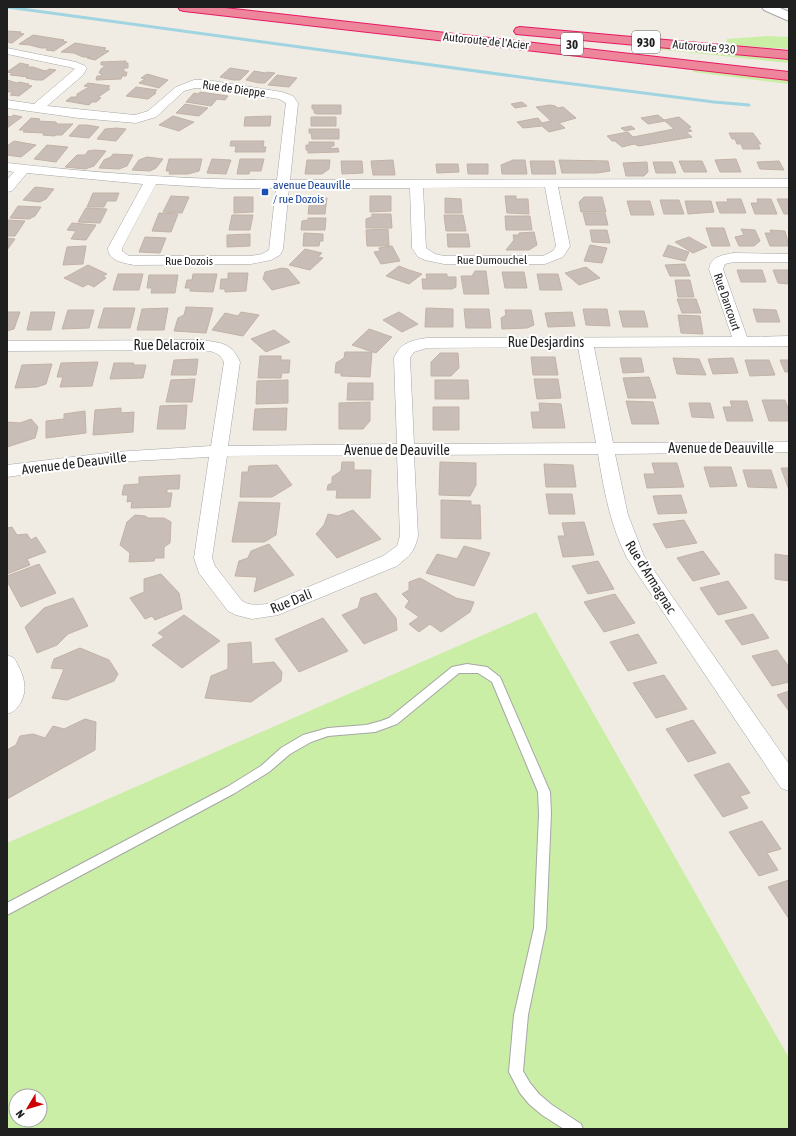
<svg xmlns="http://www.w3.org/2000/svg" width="796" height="1136" viewBox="0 0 796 1136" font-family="'Asap Condensed',sans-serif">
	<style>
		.grass { fill: #cbeea6; fill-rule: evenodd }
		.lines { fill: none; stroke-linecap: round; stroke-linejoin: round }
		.stream { stroke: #a1d4e1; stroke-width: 3 }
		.building { fill: #c8beb7; stroke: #c3b2a5 }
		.service-casing { stroke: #a6a6a6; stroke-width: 2 }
		.minor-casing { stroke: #a6a6a6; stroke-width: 1 }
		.tertiary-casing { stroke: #a6a6a6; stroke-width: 2 }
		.motorway-casing { stroke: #e71863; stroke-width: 2 }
		.service { fill: #fff; fill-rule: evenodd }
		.minor { fill: #fff; fill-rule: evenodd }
		.tertiary { fill: #fff; fill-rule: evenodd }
		.motorway { fill: #ed869b; fill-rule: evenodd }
		.transit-dot { fill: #1a4fb4; stroke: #fff; stroke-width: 1.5 }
		.labels { text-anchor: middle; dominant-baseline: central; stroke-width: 4; stroke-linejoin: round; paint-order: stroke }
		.far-street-label { font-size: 12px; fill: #1f1f1f; stroke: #fff }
		.far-transit-label { font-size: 12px; fill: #164399; stroke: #fff; text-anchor: start }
		.shield { fill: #fff; stroke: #626262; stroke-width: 1 }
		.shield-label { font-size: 13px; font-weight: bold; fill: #1f1f1f }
		.street-label { font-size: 14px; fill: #1f1f1f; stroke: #fff }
	</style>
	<rect width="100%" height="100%" fill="#f0ece4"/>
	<path class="grass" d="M767,36L789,37V49L726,45L727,39Z
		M638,45L789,58V63L637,47Z
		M694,70L789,80V84L693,72Z
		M536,612L789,1058V1129H7V843ZM16,1096H40V1120H16Z"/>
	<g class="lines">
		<path class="stream" d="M7,7L542,80L714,102L749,105"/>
	</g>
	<path class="building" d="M7,31L21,32L19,33L24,34L12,43L7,42Z
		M33,35L64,40L62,41L67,42L54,51L46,50L48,48H41L30,45L19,44Z
		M75,43L106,48L104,50L109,51L95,60L87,58L90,57H83L74,53L61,52Z
		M126,61L125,63H128V68H124V72H127L126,76H122L121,79L96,80L97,76H101L102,74L99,73L101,69L104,67V65H101V62Z
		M20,63L29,65L26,67H33L42,70L46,71L49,69L56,70L43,80H36L26,78L28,77L10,75L12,73L7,72Z
		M230,68L249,71L240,80H233L220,77Z
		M254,71L266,73L267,72L275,73L265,83H259L246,80Z
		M147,74L168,80L159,88L139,83L145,79L141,78Z
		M277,75L297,78L289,87L268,85Z
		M7,80L17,83L19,82L29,84L27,85L32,86L19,96L10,95L13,92H7Z
		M88,83L110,86L107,89H110L98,97L101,98L96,102H92L89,105L66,101L71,97H77V94L89,87L84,86Z
		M136,87L157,90L154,92L156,93L148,99L126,96Z
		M200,92L228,96L225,100L217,99L211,106L186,102L194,93L198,94Z
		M522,102L527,106L515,108L511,104Z
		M185,104L208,108L199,116L176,113Z
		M312,105H341V114H316V113H314V109H312Z
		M550,105L555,106L558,108L563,107L576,118L559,123L565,128L549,132L542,126L523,128L517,122L538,118L542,123L551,121L536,107Z
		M13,115L22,117L7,128V116L12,117Z
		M658,115L664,120L679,117L691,127L688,128L692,131L686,132L692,137L639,146L634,144L622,147L615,141H612L607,136L628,132L633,137L674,129L665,121L648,124L641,118Z
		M173,116L194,122L179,131L159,125Z
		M271,116L270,126H244L245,117Z
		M311,117H336V126H311Z
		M31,118L40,119L38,121L56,122L57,124H73L62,135H56L54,136L43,135L44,133L23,132L25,130H19Z
		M79,125H87L99,127L89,138L69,136Z
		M631,126L635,129L625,131L621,128Z
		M117,128L126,129L116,141L97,139L105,129Z
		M309,129H339V139H312L311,133H309Z
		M729,133H753L761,144H758L760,149H743L741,144H737L735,139H732Z
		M14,141L36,145L21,157L7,155V146Z
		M231,141H264L263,147H266L265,152H235L236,146H230Z
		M309,142H334V146H331V149L338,148L339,152L308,153V150H306V145H309Z
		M47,145L68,147L56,162L34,159Z
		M95,150L106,151L94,166L85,169L65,167L77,155H85L88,151Z
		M113,154L133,155L127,166L119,169L99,168L104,160L111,157Z
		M147,157L163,159L156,168L150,171L132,170L139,160Z
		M169,159H202L199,171L188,174H169L170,171H166Z
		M212,159L231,160L226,174L207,173Z
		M240,159H264L261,171H250L249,174H237Z
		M736,159L741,172H720L715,160Z
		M307,160H330L329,169L322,174H305Z
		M393,160L395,175H373L371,161Z
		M513,160H525L527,174H502L501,165Z
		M559,160L608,161L610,171L597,173H562Z
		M341,161H362L363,173L342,174Z
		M530,161H554L556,174H532Z
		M679,161H702L707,172H684Z
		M779,161L784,170L760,169L757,162Z
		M647,162L648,172L644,176H626L623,163Z
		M653,162H672L676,173H656Z
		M436,164H458L459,172L437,173Z
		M467,164H488V174H468Z
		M35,187L54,189L46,199L40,202L23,200Z
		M93,193H119L116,201H107L104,207H87Z
		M171,196L189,197L182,213L163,212Z
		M370,196H391V211L370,212Z
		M505,196H516V199H528L529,214L507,213Z
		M234,197H253V212L234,213Z
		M584,197H602L606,212H581L579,202Z
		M310,198H327L325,214H308Z
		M445,198L461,199L462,213H445Z
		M727,199H741L746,213H720L716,202H728Z
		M757,199H771L777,214H755L751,203H758Z
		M777,199H789V214H784Z
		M660,200H679L684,214H664Z
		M627,201H650L654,215H631Z
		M685,201H711L714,212L688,214Z
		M18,206L41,207L35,216L29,219L10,218Z
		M86,208L107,209L100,223L78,222Z
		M159,213L178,214L171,232L152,231Z
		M583,213H605L608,225H586Z
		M372,214H391L392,228H366V219L372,217Z
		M232,215H253L250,230H229Z
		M444,215H463L466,231H446Z
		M505,216H530L532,230H506Z
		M308,218H326L325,230H301L302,221L308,220Z
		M7,220L25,221L15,236H7Z
		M72,223L96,225L86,240L71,239L76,231L67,230Z
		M706,228H724L730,246H712Z
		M388,229L389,246H367L366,230Z
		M741,229L755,230L760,241L754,246H739L735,237L744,235Z
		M590,230H607L610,243L592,242Z
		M770,230L785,231L789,246H770L765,233H771Z
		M534,232L537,245L529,250H506L514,240L513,235H519V233Z
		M304,233L323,234V241H320L319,246H303Z
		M250,234V246L227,247V235Z
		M447,234H468L470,247H448Z
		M145,237L166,238L160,253L139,252Z
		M689,237L707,247L693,253L675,242Z
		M7,238L15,239L7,250Z
		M590,245L607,248L602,263L584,261Z
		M668,245L689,252L685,261L663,256Z
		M86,246L83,264L63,265L67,247Z
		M392,246L400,261L381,264L374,252L380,251L379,248Z
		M305,249L322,253L318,257L323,258L310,270L289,265Z
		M685,264L690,276H670L665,265Z
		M88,265L107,274L103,276L106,278L94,287L88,284L83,287L64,278Z
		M399,266L409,270L422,274L409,284L386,276Z
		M586,267L600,278L579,285L565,273Z
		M282,268L288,269L300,283L272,290L263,279L265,272Z
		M737,270H762L766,282H741Z
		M773,270H789V284L778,283Z
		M475,271H486L489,294H464L461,276H472Z
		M502,272H524L527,288H505Z
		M228,273H248L246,291L225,292V289H220L221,279H228Z
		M118,274H143L139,290H113Z
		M193,274H217L213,292L190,291V288H185L187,280H192Z
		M426,274H447V277H456V287L452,289H423L422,279H427Z
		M537,274H558L562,290H540Z
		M149,275H178L175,293H151L152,288H147Z
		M675,280H690L694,297H678Z
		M677,299H696L701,313H682Z
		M186,307L213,308L206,333L174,331L178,318L184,315Z
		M104,308H135L130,328H98Z
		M168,308L164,330H137L142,309Z
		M426,308L453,309V327H425Z
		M464,309H489L491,328H466Z
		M583,309H607L610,326L586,325Z
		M753,309L776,310L780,322H757Z
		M68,310H94L89,328L62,329Z
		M505,310H531L534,325L527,328L502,329L501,318L506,315Z
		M619,311H644L648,327H623Z
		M7,312H20L14,329L7,331Z
		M31,312H55L51,330H27Z
		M241,312L259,315L243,336L212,330L225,313L238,316Z
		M399,312L418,324L402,332L383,320Z
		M572,312L575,326L548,327L545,313Z
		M678,315L700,316L703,334L681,333Z
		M369,329L392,337L376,353L352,345Z
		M274,330L290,342L266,352L251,339Z
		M345,352H372L370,377L341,376V373H335L336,363L344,358Z
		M440,353H458L459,368L451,376H431V362Z
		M260,356H281V360H290L289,373H282L281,378H258Z
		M531,357H555L558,375H533Z
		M620,358H641L644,372L623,373Z
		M673,358L699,359L706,375L677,374Z
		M733,358L738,373L713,374L708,359Z
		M198,359L196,375H171L174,360Z
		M745,360H769L775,375L750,376Z
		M780,360H789V372H785Z
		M98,362L92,386L60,387L63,377H57L61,363Z
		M114,363H134L133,365H146L143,378L110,379Z
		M52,364L46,384L37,387L15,388L22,365Z
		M649,377L656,398H628L623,378Z
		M195,379L192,402H166L171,380Z
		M534,379H558L561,398L537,399Z
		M288,380V403L256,404L257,381Z
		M435,380H468L469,399H435Z
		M348,383H373V400H347Z
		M762,400H785L789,411V421H769Z
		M626,401L653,402L659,424H632Z
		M730,401H747L753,421H727L723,407H732Z
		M370,402V421L363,429H339V403Z
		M539,403L561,404L565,428H533L531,412H540Z
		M689,403H710L714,418L692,417Z
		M187,405L185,429H157L160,406Z
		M433,407H459V430H433Z
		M121,408V413L134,412L133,432L93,435L95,410Z
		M287,408L286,430H253L255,409Z
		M85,411L86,433L46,438V421L64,419V414Z
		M31,419L38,427L35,438L7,447V422L20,423Z
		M342,462H354V470H371L370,498H336L337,490H327L328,485L332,483V477L341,471Z
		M440,462L476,463V485L470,496L439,495Z
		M652,463H677L684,487L647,488L644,474H655Z
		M544,464L573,465L576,487H546Z
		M277,465L292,485L272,497H240L242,472H248L249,466Z
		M704,467H731L737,486L710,487Z
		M781,468H789V490Z
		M743,470H771L777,488L748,487Z
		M180,475L179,489H167V493H172L170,507L131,508L132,501L127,502L128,495H122L124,485L139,484V477Z
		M546,494H572L575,514H549Z
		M681,495L687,513L658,514L653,496Z
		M441,500L471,501V505H480L481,539L441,538Z
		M239,502L280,503L276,535L264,542H232Z
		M353,510L381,539L337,558L316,534L324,525L328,514L338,516Z
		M135,515L145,516L148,518H164L171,522L170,543L164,547V558H155L154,561L129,562L130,553L120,545L127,522Z
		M684,520L697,543L666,548L653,524Z
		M584,522L594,555L563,557L558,536H565L562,523Z
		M12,527L17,535L27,534L31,540L36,537L46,552L27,559L30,565L7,574V528Z
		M269,544L294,575L254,592L257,577L235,576L239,561L248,558L251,551Z
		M464,546L490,553L474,586L426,573L437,554L457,559Z
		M703,551L720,574L693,581L677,558Z
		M775,554L789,556V581L775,579Z
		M598,561L614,589L588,594L572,566Z
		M39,564L56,593L21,607L7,581V576Z
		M161,574L179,593L182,609L155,620L152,616L145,619L130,598L144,592V579Z
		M420,578L456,598L474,602L470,612L441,632L430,624L419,632L409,624L419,617L405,607L409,601L402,594L409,590V582Z
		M728,581L747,608L718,615L700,588Z
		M376,593L396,618L397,630L364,644L342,615L358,608L361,598Z
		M615,594L635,623L604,632L584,602Z
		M73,598L88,626L68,634L57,645L37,653L25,627L44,608Z
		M753,614L769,638L742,645L725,621Z
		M184,615L220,641L182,668L152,645L164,637L158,633Z
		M323,618L348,651L299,672L275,639Z
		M638,634L657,663L628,671L610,642Z
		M251,642L252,664L274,662L282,672L281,681L251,702L205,698L211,676L228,669V644Z
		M80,648L109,660L118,674L114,681L67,700L52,698L64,669L51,668L54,659Z
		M777,650L789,667V682L772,686L752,656Z
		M664,675L687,709L656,718L633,683Z
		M789,691V711L777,695Z
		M85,719L96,722L95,750L7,799V750L16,745L20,736L33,734L45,738L53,726L64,729Z
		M693,720L716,753L688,762L666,729Z
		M729,763L750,793L740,796L748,808L723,817L694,775Z
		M762,821L781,849L767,853L778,870L759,876L729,832Z
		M789,880V919L768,887Z"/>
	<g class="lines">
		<g class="service-casing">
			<path id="service" d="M467,664L487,667L500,677L550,792L551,814L546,928L528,1015L523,1071L530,1083L539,1094L552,1105L581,1124L583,1129H564L542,1115L529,1104L520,1093L509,1072L514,1015L534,928L539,814L538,792L492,682L478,673H459L397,724L375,732L328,736L311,742L290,754L269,772L235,793L7,915V903L227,787L261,766L281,748L303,735L328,728L366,725L381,721L389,718L452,667Z"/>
		</g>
		<g class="minor-casing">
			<path id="minor" d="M7,48L76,62L85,66L87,68L83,75L47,106L135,115L148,111L176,87L194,80H207L282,92L293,96L298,103L290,180L789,179V187H558L570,246L563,257L545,264H444L425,260L418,257L412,248L410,188H289L283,249L280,255L271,260L251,264L134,265C124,263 108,261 108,248L143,184L27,173L12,191L7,192V180L14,172L7,171V163C97,173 186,180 277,180L286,103L279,99L207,88H195L184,91L156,117L136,123L79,118L7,108V100L34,104L75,69L69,67L7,54ZM156,184L221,188H276L269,250L262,254L251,256H129L122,251V248ZM545,187L556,246L553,251L543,256H444L435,254L426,248L423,188Z
				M734,253L789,254V262H734L725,264L723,269L747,337L789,336V346L594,347L613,443L789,442V452L615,454L628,515L644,556L789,764V791L781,788L627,558C610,525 604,490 598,454L414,455L418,536C414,553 410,555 397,566L278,615L252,619L236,615L228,611L199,573L194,558L209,457L114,462L7,477V465L114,452L211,446L224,362C220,352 211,351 201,350L7,351V341L201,340C221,343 231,342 240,362L228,446L397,444L394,358C400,343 412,340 427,338L732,337L709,269C711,256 723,255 734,253ZM578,347L596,443L414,444L410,358L414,352L427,348ZM397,455L400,536L397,546L383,556L267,604C258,605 250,606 242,601L215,566L212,558L227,456Z
				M7,655L14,658C22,672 29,686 21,702C17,709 14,712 7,714Z"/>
		</g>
		<g class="tertiary-casing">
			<path id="tertiary" d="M762,7H778L789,12V21L764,10Z"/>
		</g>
		<g class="motorway-casing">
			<path id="motorway" d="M178,7H216L789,72V80L184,11L180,10Z
				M520,27L789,51V59L516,34L514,31L516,28Z"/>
		</g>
		<use href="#service" class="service"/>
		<use href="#minor" class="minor"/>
		<use href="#tertiary" class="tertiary"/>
		<use href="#motorway" class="motorway"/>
	</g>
	<rect class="transit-dot" x="261" y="188" width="8" height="8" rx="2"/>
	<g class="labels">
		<g class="far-street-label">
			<text transform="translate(486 41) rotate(6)">Autoroute de l'Acier</text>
			<text transform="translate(704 47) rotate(5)">Autoroute 930</text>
			<text transform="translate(234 89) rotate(8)">Rue de Dieppe</text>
			<text x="492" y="260">Rue Dumouchel</text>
			<text x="189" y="261">Rue Dozois</text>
			<text transform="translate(727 302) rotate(71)">Rue Dancourt</text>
		</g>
		<g class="far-transit-label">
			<text x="273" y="185">avenue Deauville<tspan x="273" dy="14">/ rue Dozois</tspan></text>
		</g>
		<g class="shield">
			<rect x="632" y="31" width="28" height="22" rx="3"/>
			<rect x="561" y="33" width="22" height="22" rx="3"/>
		</g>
		<g class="shield-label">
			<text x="646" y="42">930</text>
			<text x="572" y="44">30</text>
		</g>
		<g class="street-label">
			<text x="546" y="342">Rue Desjardins</text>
			<text x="169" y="345">Rue Delacroix</text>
			<text x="721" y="448">Avenue de Deauville</text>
			<text x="397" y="450">Avenue de Deauville</text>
			<text transform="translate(74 463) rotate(-7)">Avenue de Deauville</text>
			<text transform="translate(651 577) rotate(58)">Rue d'Armagnac</text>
			<text transform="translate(291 601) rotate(-22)">Rue Dali</text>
		</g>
	</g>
	<rect width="796" height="1136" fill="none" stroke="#1f1f1f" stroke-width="16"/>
	<g transform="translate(28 1108) rotate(232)"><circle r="19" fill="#ffffff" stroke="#a5a5a5"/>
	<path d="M0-3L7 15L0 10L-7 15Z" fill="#cd0004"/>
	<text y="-6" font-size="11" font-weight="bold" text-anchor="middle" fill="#1f1f1f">N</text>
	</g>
</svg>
